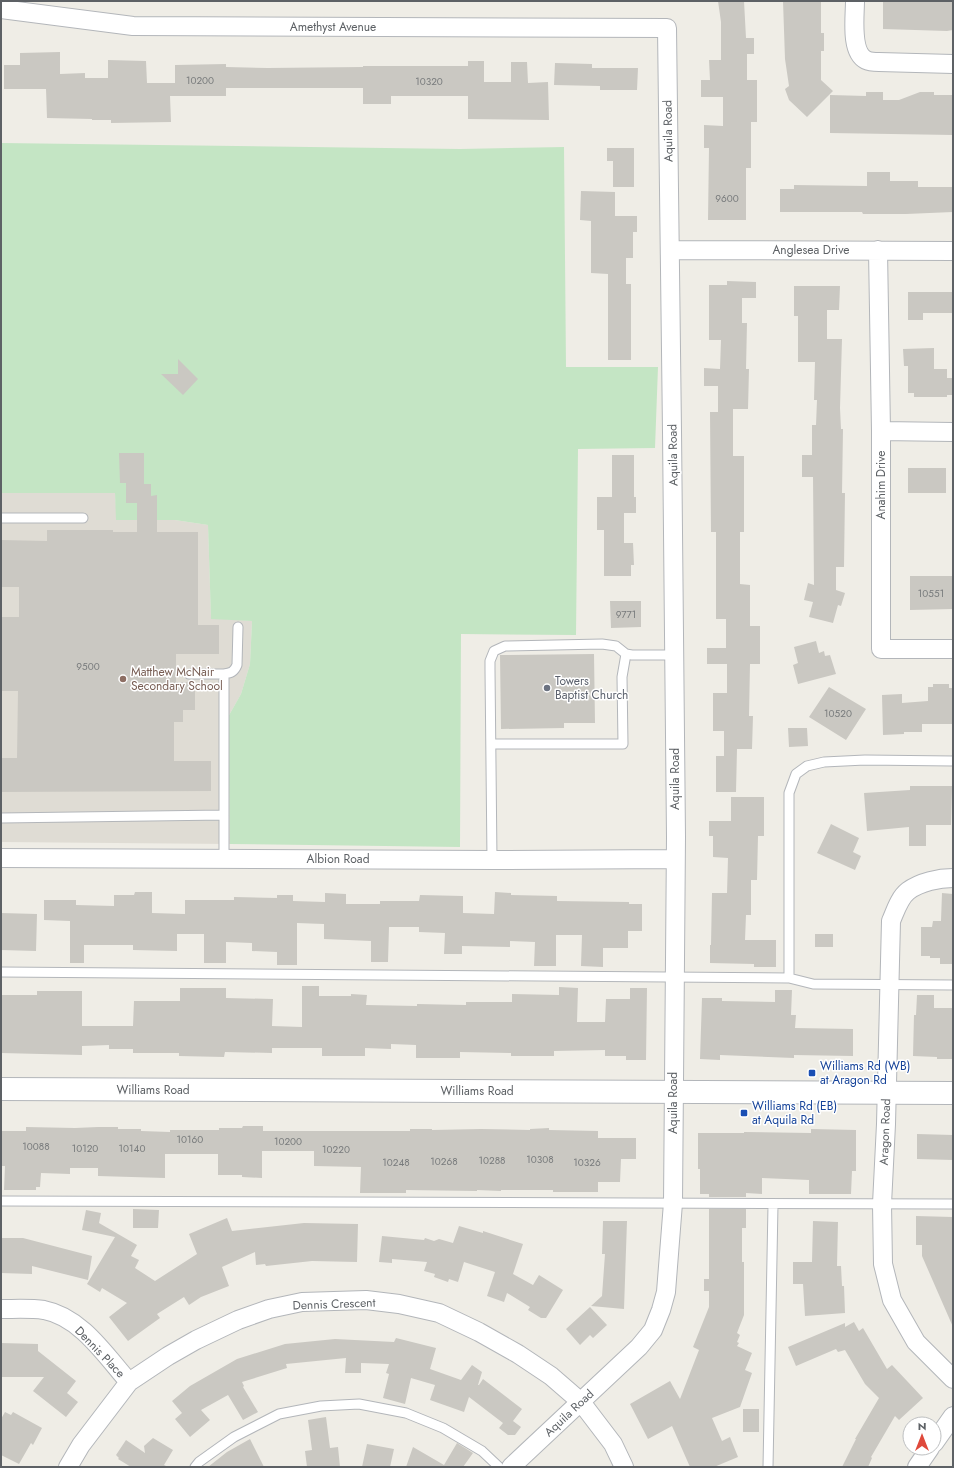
<svg xmlns="http://www.w3.org/2000/svg" width="954" height="1468" viewBox="0 0 954 1468" font-family="Jost,sans-serif">
	<style>
		.education { fill: #dfdcd4 }
		.park { fill: #c4e5c4 }
		.building { fill: #cac8c2 }
		.lines { fill: none; stroke-linecap: round; stroke-linejoin: round }
		.service-casing { stroke: #b3b6ba; stroke-width: 11 }
		.minor-casing { stroke: #b3b6ba; stroke-width: 20 }
		.tertiary-casing { stroke: #b3b6ba; stroke-width: 24 }
		.service { stroke: #fff; stroke-width: 9 }
		.minor { stroke: #fff; stroke-width: 18 }
		.tertiary { stroke: #fff; stroke-width: 22 }
		.education-dot { fill: #8d6e63; stroke: #fff; stroke-width: 1.5 }
		.worship-dot { fill: #6b7280; stroke: #fff; stroke-width: 1.5 }
		.transit-dot { fill: #1a4fb4; stroke: #fff; stroke-width: 1.5 }
		.labels { text-anchor: middle; dominant-baseline: central; stroke-width: 3; stroke-linejoin: round; paint-order: stroke }
		.number-label { font-size: 10px; fill: #787b7c }
		.street-label { font-size: 12px; fill: #5d6165; stroke: #fff }
		.education-label { font-size: 12px; fill: #785e54; stroke: #fff; text-anchor: start }
		.worship-label { font-size: 12px; fill: #5b616d; stroke: #fff; text-anchor: start }
		.transit-label { font-size: 12px; fill: #164399; stroke: #fff; text-anchor: start }
	</style>
	<rect width="100%" height="100%" fill="#efede6"/>
	<path class="education" d="M1,493H115L117,520H175L208,525L211,618L252,621L250,664L241,694L228,717L230,844L1,842Z"/>
	<path class="park" d="M1,143L460,149L564,147L566,367H658L655,448L578,449L576,635L461,634L460,847L230,844L228,717L241,694L250,664L252,621L211,619L208,525L175,520H116L115,493H1Z"/>
	<path class="building" d="M718,1H744L746,38H754V54H747V80H757V122H751V168H746V220H708L709,148H704V125L723,126V97H701V80H710L709,60H721V22Z
		M783,1H821V33H824V51H821V80L833,91L807,117L789,100L785,89L789,86L785,59Z
		M883,1H953V30L947,31L883,29Z
		M60,52V74L85,73V78H108V60L146,61L147,83H175V65L226,64V67L268,68L363,67V66H468V61H484V82H511V62H527L528,83L548,82L549,120L468,119V96H391V104H363V88H226V96H170L171,122L111,123V120H92V119L47,118L46,89H4V65H20V53Z
		M555,63L592,64V68H638L637,90H600V86L554,85Z
		M866,92H883V100H899L920,92H934V95H953V135L830,133V95L866,96Z
		M607,148H634V187H613V161H607Z
		M867,172H890V181H918V187H953V212L906,214H863L862,212H780V189H794V185L867,186Z
		M581,191L615,192V216H637V232H633V258H626V284H631V360H608V274L591,273V221L580,220Z
		M727,281L756,282V298H742V323H747L746,369H749L748,409H733V456H744V532H740V584L750,585V626H760V664H750L749,716H753L752,749H737L736,792H716V756H724V731H713V693H727V664H707V648H726V619H716V532H711L710,412H718V386H704V368L720,369L721,340H709V285H727Z
		M794,286H840L839,310H827V339H842L840,408L841,429H843L842,493H845L844,567H836V590L845,593L841,606L838,605L833,623L809,617L813,602L804,600L808,583L814,585L813,477H802V455H812V425H816L817,400H814L815,362H798V316H794Z
		M908,292H953V313H923V320H908Z
		M934,348V369H947V378H953V395H947V397H914V393H908V366H904L903,349Z
		M178,359L198,379L183,395L161,374H178Z
		M119,453H144V484H151V496L157,495V532H198V625H219V654H176V682H195V710H183V722H174V761H211V791L1,792V758H17L18,691H1V617H19V587H1V540L47,541V530H113V532H137V503H126V483H120Z
		M612,455H634V497H636V513H624V543H633L634,565H631V576H604V530H597V497H612Z
		M908,468H946V493H908Z
		M910,576H953V609L910,610Z
		M610,601H641V627L611,628Z
		M816,641L819,653L824,651L825,656L830,655L836,674L798,684L793,665L798,663L794,647Z
		M594,654L595,723H564V728L501,729L500,655Z
		M933,684H949V688H953V724H922V732H904V734L883,735L882,695L902,694V703L928,701V687H933Z
		M829,687L866,709L846,740L809,717Z
		M788,728H807L808,746L789,747Z
		M910,786H952L951,825H926V846H909V827L867,831L864,793L910,790Z
		M731,797H764V836H758L757,880H751V915H746L745,940H776V967H754V964L710,963V945H711L712,893H727L728,858L713,857V836H709V821H731Z
		M831,824L859,838L853,852L861,856L855,870L817,853Z
		M135,892H152V913L185,914V900H234V897L277,898V895H293V901L325,902V893L346,894V904H380V901H419L420,895L463,896V913L494,914L495,892L511,893V895L557,896V901L629,902V904H642V931H628V948H603V967L581,966L582,935H556V966H534L535,942L510,941V947L462,946V954H444L445,933L419,932V927H389L388,962H371V941L324,939V924L297,923V965H277V952L252,951V943L226,942V963H204V934H177V951L133,950V945H84V963H70V921L44,920V900H76V905L114,906V895H134Z
		M942,893L953,894V964H940V958H930V956H921V927H932L933,921H941Z
		M1,913L37,914L36,951L1,950Z
		M815,934H833V947H815Z
		M302,986H319V996H351V994L367,995L366,1005L417,1006V1004L466,1005V1002H512V994L559,995V987L578,988L577,1022H605L606,999H630V988H647L646,1060H626V1056H605V1050L554,1051V1056H511V1053L460,1052V1058H416V1045L391,1044V1049L365,1048V1056H322V1048H272V1053L225,1052L224,1057L179,1056V1053H133V1049H109V1045L82,1046V1055L1,1053V995H37V991H82V1026H133L134,1001H180V988H226V998L273,999L272,1026L302,1027Z
		M775,990H792L791,1015H796L795,1028L853,1029V1056L794,1055V1058L720,1055V1060L700,1059L702,998H722V1001L775,1002Z
		M917,995H934V1008H953V1059H937V1057L913,1056L914,1015H916Z
		M243,1126H263V1131H410V1129H432V1130L481,1129L530,1130V1129L549,1128V1130L598,1131V1138H636V1159H621L620,1182H598V1192H553V1190H501V1191L477,1190V1191L406,1190V1193H360L361,1167L314,1166V1151H262V1178L242,1177V1175H218V1154H165V1178L98,1176V1168H70V1174L41,1173L40,1187H36V1190H4L5,1166H2V1131H26V1127L75,1128L98,1127H118V1129H141V1131L170,1132V1130H219V1128H242Z
		M811,1129L856,1130V1171H852L851,1194H809V1180L762,1178V1194L746,1193V1197H709V1194H700V1169H698V1133H744V1132L811,1133Z
		M917,1134L953,1135V1160L917,1159Z
		M133,1209L159,1210L158,1228H133Z
		M709,1209H746V1228H742V1262H744V1315L737,1333L740,1335L737,1342L739,1343L737,1346L752,1353L745,1370L752,1373L740,1407L712,1418L722,1441L730,1437L738,1457L714,1467H690L672,1426L648,1439L630,1404L670,1381L680,1399L699,1350L693,1347L709,1307V1291H704V1279H709Z
		M86,1210L101,1213L99,1223L137,1245L131,1256L139,1260L135,1268L155,1281L197,1254L189,1234L227,1218L232,1231L304,1223L358,1224L357,1262L312,1261L266,1266L265,1264L256,1265L255,1252L222,1267L229,1286L201,1297L189,1305L184,1297L157,1314L160,1318L128,1341L109,1317L127,1303L102,1288L100,1292L87,1284L115,1237L82,1230Z
		M916,1216L953,1217V1327L922,1256V1245H916Z
		M603,1221H627L624,1309L591,1306L602,1296L605,1254H602Z
		M813,1221L838,1222L837,1266H841L842,1286H844L845,1313L805,1316L803,1284H793V1262H812Z
		M459,1226L483,1233V1231L523,1244L513,1274L533,1285L539,1275L563,1290L546,1318H541L528,1310L530,1307L507,1293L504,1302L487,1296L495,1272L464,1262L458,1282L449,1279L448,1282L434,1277L435,1274L424,1271L427,1262L392,1259V1263L379,1262L382,1236L424,1240L425,1238L434,1241L439,1239L453,1243Z
		M1,1238H23L92,1256L88,1280L32,1266V1274L1,1273Z
		M590,1307L607,1325L593,1338L590,1335L580,1345L566,1329Z
		M854,1322L859,1331L863,1328L887,1369L892,1365L923,1398L899,1420L895,1416L871,1457L872,1458L868,1467H842L856,1439H855L879,1398L865,1384L845,1350L838,1352L836,1349L796,1366L788,1347L845,1323V1327Z
		M396,1338L436,1348L430,1369L461,1380L472,1365L482,1372L478,1385H479L483,1379L522,1409L513,1421L521,1427L515,1435H508L499,1428L503,1423L469,1397L464,1412L430,1400L435,1385L411,1378L405,1404L383,1398L389,1374L386,1373L389,1364L361,1363V1373H345L346,1358L286,1364L287,1368L242,1382L244,1386L243,1387L258,1412L243,1420L228,1395L201,1410L210,1420L190,1437L175,1419L182,1413L172,1401L190,1386L237,1359L285,1344L335,1339L394,1342Z
		M1,1343L38,1344V1351L76,1381L67,1393L78,1402L66,1417L33,1391L44,1377H1Z
		M743,1409H759V1432H743Z
		M5,1412L11,1415L13,1412L42,1428L33,1445L31,1443L19,1464L1,1455V1419Z
		M326,1417L330,1448L338,1447L340,1467H307L305,1451L312,1450L308,1420Z
		M153,1438L173,1450L164,1465L168,1467H131L118,1459L119,1458L116,1455L126,1440L145,1453L144,1446Z
		M250,1439L264,1467H208L227,1452Z
		M457,1443L473,1453L463,1467H406L413,1447L444,1465Z
		M367,1444L394,1449L390,1467H362Z"/>
	<g class="lines">
		<g class="service-casing">
			<path id="service" d="M1,518H83
				M189,674H224
				M491,744H623L622,677L626,654
				M1,818L224,815
				M224,858V674C231,673 234,672 237,665L238,627
				M492,860L490,670V661L494,651L505,646L602,644L616,646L626,654L632,655H675
				M1,972L789,978L813,984L953,985
				M789,978V793L796,774L807,766L824,762L865,760L953,761
				M1,1201L953,1204
				M195,1467L199,1462L234,1437L279,1414L321,1406L359,1404L406,1413L443,1428L482,1451L499,1467
				M768,1467L773,1205"/>
		</g>
		<g class="minor-casing">
			<path id="minor" d="M855,1C855,17 850,52 866,60C870,62 875,62 879,62L953,64
				M1,9L133,26L667,28L672,431L676,837L673,1203L666,1292L661,1310L653,1330L639,1347L511,1467
				M670,250L953,251
				M878,250L881,431V649H953
				M881,431L953,432
				M1,858L492,860L675,859
				M953,878C939,878 920,882 908,891C899,898 895,912 891,921L886,1124L882,1204L883,1264L892,1300L916,1342L953,1379
				M1,1309C15,1309 30,1308 44,1310C81,1317 106,1356 129,1382
				M934,1443L953,1416
				M68,1467L81,1445L129,1382L168,1356L196,1340L238,1320L269,1309L302,1302L366,1300L399,1304L439,1313L479,1332L518,1354L551,1376L581,1402L613,1444L624,1467
				M917,1467L930,1448"/>
		</g>
		<g class="tertiary-casing">
			<path id="tertiary" d="M1,1089L953,1093"/>
		</g>
		<use href="#service" class="service"/>
		<use href="#minor" class="minor"/>
		<use href="#tertiary" class="tertiary"/>
	</g>
	<circle class="education-dot" cx="123" cy="679" r="4"/>
	<circle class="worship-dot" cx="547" cy="688" r="4"/>
	<g class="transit-dot">
		<rect x="808" y="1069" width="8" height="8" rx="2"/>
		<rect x="740" y="1109" width="8" height="8" rx="2"/>
	</g>
	<g class="labels">
		<g class="number-label">
			<text x="200" y="80">10200</text>
			<text x="429" y="81">10320</text>
			<text x="727" y="198">9600</text>
			<text x="931" y="593">10551</text>
			<text x="626" y="614">9771</text>
			<text x="88" y="666">9500</text>
			<text x="838" y="713">10520</text>
			<text x="190" y="1139">10160</text>
			<text x="288" y="1141">10200</text>
			<text x="36" y="1146">10088</text>
			<text x="85" y="1148">10120</text>
			<text x="132" y="1148">10140</text>
			<text x="336" y="1149">10220</text>
			<text x="540" y="1159">10308</text>
			<text x="492" y="1160">10288</text>
			<text x="444" y="1161">10268</text>
			<text x="396" y="1162">10248</text>
			<text x="587" y="1162">10326</text>
		</g>
		<g class="street-label">
			<text x="333" y="27">Amethyst Avenue</text>
			<text transform="translate(668 131) rotate(-91)">Aquila Road</text>
			<text x="811" y="250">Anglesea Drive</text>
			<text transform="translate(673 455) rotate(-91)">Aquila Road</text>
			<text transform="translate(881 485) rotate(-90)">Anahim Drive</text>
			<text transform="translate(675 779) rotate(-90)">Aquila Road</text>
			<text x="338" y="859">Albion Road</text>
			<text x="153" y="1090">Williams Road</text>
			<text x="477" y="1091">Williams Road</text>
			<text transform="translate(673 1103) rotate(-90)">Aquila Road</text>
			<text transform="translate(885 1132) rotate(-88)">Aragon Road</text>
			<text transform="translate(334 1304) rotate(-2)">Dennis Crescent</text>
			<text transform="translate(100 1352) rotate(46)">Dennis Place</text>
			<text transform="translate(569 1413) rotate(-43)">Aquila Road</text>
		</g>
		<g class="education-label">
			<text x="131" y="672">Matthew McNair<tspan x="131" dy="14">Secondary School</tspan></text>
		</g>
		<g class="worship-label">
			<text x="555" y="681">Towers<tspan x="555" dy="14">Baptist Church</tspan></text>
		</g>
		<g class="transit-label">
			<text x="820" y="1066">Williams Rd (WB)<tspan x="820" dy="14">at Aragon Rd</tspan></text>
			<text x="752" y="1106">Williams Rd (EB)<tspan x="752" dy="14">at Aquila Rd</tspan></text>
		</g>
	</g>
	<rect width="954" height="1468" fill="none" stroke="#5d6165" stroke-width="4"/>
	<g transform="translate(922 1436)"><circle r="19" fill="#ffffff" stroke="#bec0c1"/>
	<path d="M0-3L7 15L0 10L-7 15Z" fill="#df493b"/>
	<text y="-6" font-size="11" font-weight="bold" text-anchor="middle" fill="#5d6165">N</text>
	</g>
</svg>
